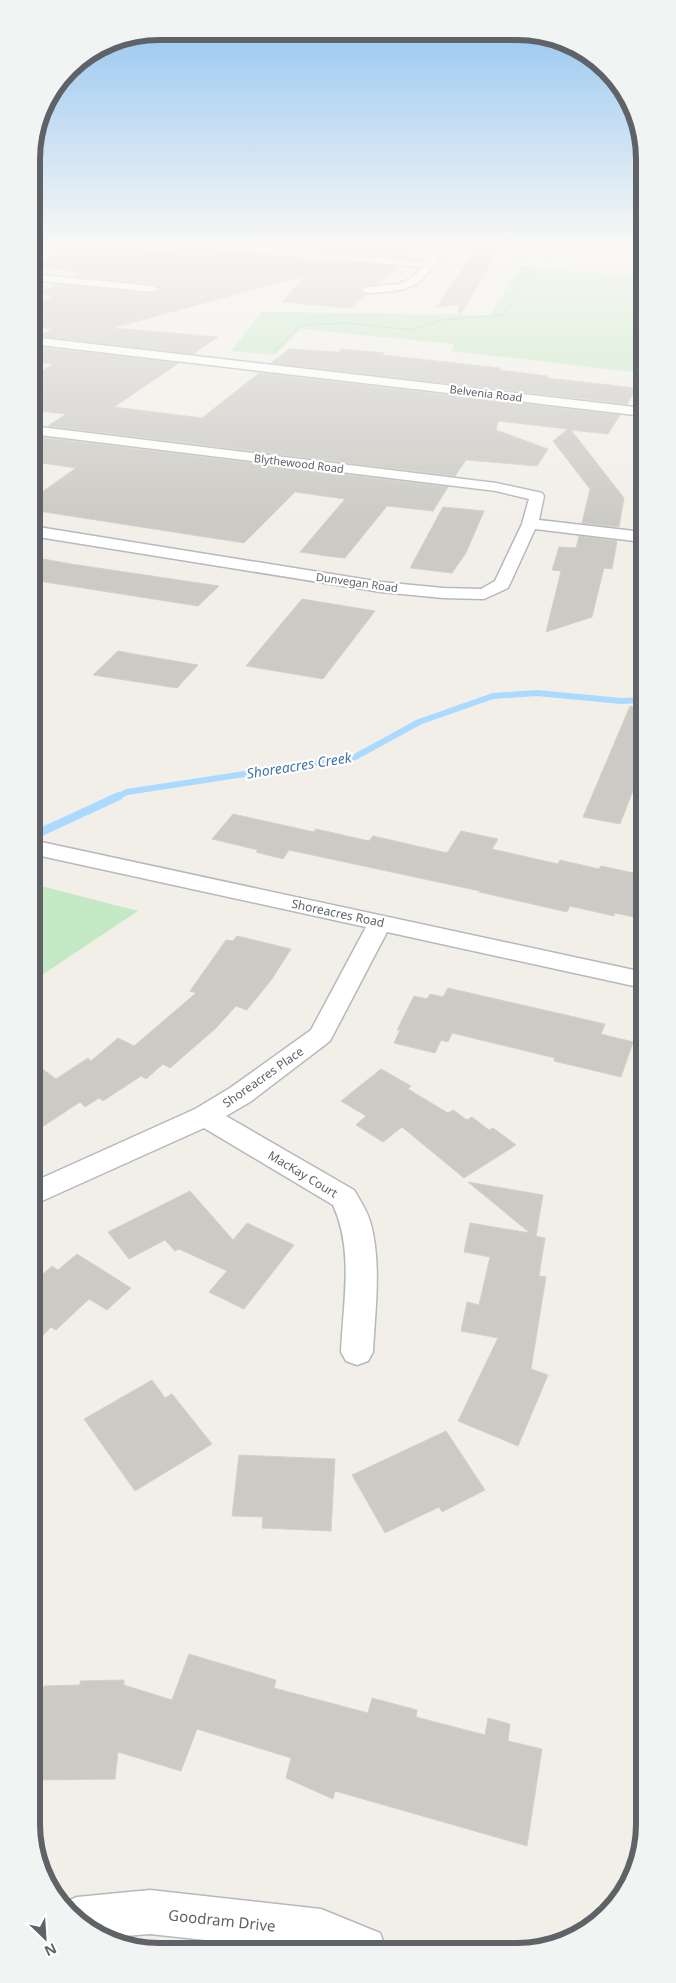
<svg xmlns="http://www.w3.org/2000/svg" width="676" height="1983" viewBox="0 0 676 1983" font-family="'Noto Sans',sans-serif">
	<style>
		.green { fill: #c5e8c5 }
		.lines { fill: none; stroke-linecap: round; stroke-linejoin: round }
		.stream-far1 { stroke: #aadaff; stroke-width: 6 }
		.stream { stroke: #aadaff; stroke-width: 8 }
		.building { fill: #cccac5; stroke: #d6d1c6 }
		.minor-casing { stroke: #b5b8bc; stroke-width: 3 }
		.path { stroke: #9cc7a9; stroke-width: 1; stroke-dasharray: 2.5 1; stroke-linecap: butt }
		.minor { fill: #fff; fill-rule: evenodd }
		.labels { text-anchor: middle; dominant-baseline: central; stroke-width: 4.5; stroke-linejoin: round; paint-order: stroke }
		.far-street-label { font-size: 11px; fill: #5f6368; stroke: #fff }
		.street-label { font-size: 12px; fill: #5f6368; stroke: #fff }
		.water-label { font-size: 14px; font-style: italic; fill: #4174aa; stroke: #fff }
		.near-street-label { font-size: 15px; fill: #5f6368; stroke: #fff }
		.rim { fill: none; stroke: #5f6368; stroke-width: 6 }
	</style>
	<rect width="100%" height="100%" fill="#f1efe8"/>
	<path class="green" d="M520,266L642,277L643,373L451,351L454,344L301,329L275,355L231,351L262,312L490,315Z
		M33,884L138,911L33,981Z"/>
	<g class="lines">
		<path class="stream-far1" d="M117,797L127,792L355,757L419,722L493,696L537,693L621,701L643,700"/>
		<path class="stream" d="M41,832L119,796"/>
	</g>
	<path class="building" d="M82,242H133V250L183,254V246L205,251L398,267L378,284L362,287L361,291L366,294L350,308L282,302L306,275L113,328L218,337L193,354L39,336L52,329L32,326V307L53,296L37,294L56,284L153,294L160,290L153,284L72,276L79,272L34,266Z
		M220,242H326L414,247L405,258Z
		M479,242H496L487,271L459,317V304L436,308L456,277H460V272Z
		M32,346L179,363L114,407L202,418L259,373L620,415L608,434L571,430L624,498L619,527L582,523L590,489L553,441L568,429L498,421L496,430L548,449L537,466L466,460L455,476L48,426L66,414L32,410V377L53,364L32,361Z
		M289,349L339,352L341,349L384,353L382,355L501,368L499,370L548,376L547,378L637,388L627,404L271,363Z
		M32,436L448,487L433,511L387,506L345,558L327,556L300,552L345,499L295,492L244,543L32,510V499L76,468L35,462L40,458L32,457Z
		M443,507L484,511L466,553L452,573L410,568Z
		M579,536L617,541L612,569L604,568L592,617L546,632L561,571L552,570L559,547L576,548Z
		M32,557L71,564L219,586L198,606L32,580Z
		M302,599L375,611L323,679L246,666Z
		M118,651L134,654L198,665L177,688L93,675Z
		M630,706L643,711V725L633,753L643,755V765L620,824L583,817Z
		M233,814L314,832L316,829L369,841L373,836L447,853L461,831L498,839L492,849L558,864L560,860L599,869L601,866L643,875V919L615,913L614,916L570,906L567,912L479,892L480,891L289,850L283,859L256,852L258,850L212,839Z
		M237,936L291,949L272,979L247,1010L236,1006L216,1028L170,1068L163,1064L146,1079L141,1076L103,1101L99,1098L85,1107L80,1102L33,1133V1062L56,1079L88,1058L91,1061L118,1038L134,1046L196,993L190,991L226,940L233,941Z
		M448,988L605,1024L601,1034L633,1042L621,1077L554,1061L555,1058L452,1033L448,1042L441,1040L435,1053L394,1043L400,1030H397L414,996L427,999L430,994L443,997Z
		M381,1069L411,1086L408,1089L448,1113L453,1110L467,1120L472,1117L489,1130L493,1128L516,1145L464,1178L402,1127L383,1142L356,1125L366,1116L341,1101Z
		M468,1182L543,1195L536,1236L545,1238L539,1276L546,1277L531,1369L548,1375L518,1446L458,1421L498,1338L461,1331L467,1302L479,1305L490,1257L464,1252L470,1223L530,1233Z
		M190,1191L233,1240L247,1223L294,1245L244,1309L209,1292L227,1271L179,1249L175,1251L165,1240L129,1259L108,1232Z
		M77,1254L131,1288L107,1310L89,1299L56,1330L51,1327L33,1346V1283L52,1266L58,1270Z
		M152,1380L165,1398L172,1394L212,1444L135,1491L84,1419Z
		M446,1431L485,1490L442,1512L439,1507L385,1533L352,1475Z
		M239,1455L335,1459L331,1531L262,1528L263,1517L232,1516Z
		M189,1654L276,1680L274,1688L368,1713L372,1698L417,1710L416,1717L485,1735L488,1718L510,1724L508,1741L542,1749L527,1846L335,1791L333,1799L286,1778L291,1758L197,1729L181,1771L118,1752L115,1779L34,1780V1694H42L44,1686L80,1685V1681L124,1680V1685L172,1700Z"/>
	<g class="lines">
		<g class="minor-casing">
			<path id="minor" d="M179,242H199L426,262L441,242H451C421,284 421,291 368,293L364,292L363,290L364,288C392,281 399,293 422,267L205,249L181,244Z
				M32,274L153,286L158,289L153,292L32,280Z
				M32,337L643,408V416L32,344Z
				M32,426L496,483L542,493L544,496L539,520L643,532V542L535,529L508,588L484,599L443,598L381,592L32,536V526L381,582L443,588L481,589L495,581L522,524L529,499L496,491L32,434Z
				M32,840L643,972V988L387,932L330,1041L250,1102L226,1116L354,1190C360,1200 367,1211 370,1221C382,1262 375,1310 373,1352L368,1361L357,1365L346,1361L341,1352C343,1304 354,1250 333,1205L204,1128L33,1205V1182L195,1109L230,1088L311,1030L366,927L32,854Z
				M150,1890L321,1909L380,1933L386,1949H288L150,1934L112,1937L69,1914L63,1903L77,1897Z"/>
		</g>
		<path class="path" d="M600,253L617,252
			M515,265L527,262
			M453,266H509L532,269
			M275,351L299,326L304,325L348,323L412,330L442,320L502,315L511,306L532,269L547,263"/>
		<use href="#minor" class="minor"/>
	</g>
	<linearGradient id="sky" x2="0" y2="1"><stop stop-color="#8fc3f1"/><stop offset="0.47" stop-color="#f9f8f5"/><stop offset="1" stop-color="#f9f8f5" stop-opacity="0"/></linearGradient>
	<rect width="676" height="520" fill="url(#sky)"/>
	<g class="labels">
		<g class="far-street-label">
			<text transform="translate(486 393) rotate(7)">Belvenia Road</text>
			<text transform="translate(299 463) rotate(7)">Blythewood Road</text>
			<text transform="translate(357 582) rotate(8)">Dunvegan Road</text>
		</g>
		<g class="street-label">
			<text transform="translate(338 913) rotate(12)">Shoreacres Road</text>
			<text transform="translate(263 1077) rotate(-35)">Shoreacres Place</text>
			<text transform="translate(303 1174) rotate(31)">MacKay Court</text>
		</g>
		<g class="water-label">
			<text transform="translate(299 765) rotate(-9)">Shoreacres Creek</text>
		</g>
		<g class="near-street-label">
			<text transform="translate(222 1920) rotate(6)">Goodram Drive</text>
		</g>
	</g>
	<path d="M0 0H676V1983H0ZM159 40H517A119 119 0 0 1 636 159V1824A119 119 0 0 1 517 1943H159A119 119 0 0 1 40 1824V159A119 119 0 0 1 159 40Z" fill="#f2f3f3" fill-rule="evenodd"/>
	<path class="rim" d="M159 40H517A119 119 0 0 1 636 159V1824A119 119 0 0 1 517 1943H159A119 119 0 0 1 40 1824V159A119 119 0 0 1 159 40Z"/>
	<g transform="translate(45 1938) rotate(155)" stroke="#ffffff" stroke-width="4" paint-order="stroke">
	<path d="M0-4L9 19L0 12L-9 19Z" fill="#5f6368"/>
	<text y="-8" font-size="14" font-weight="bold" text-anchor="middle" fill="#5f6368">N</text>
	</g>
</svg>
